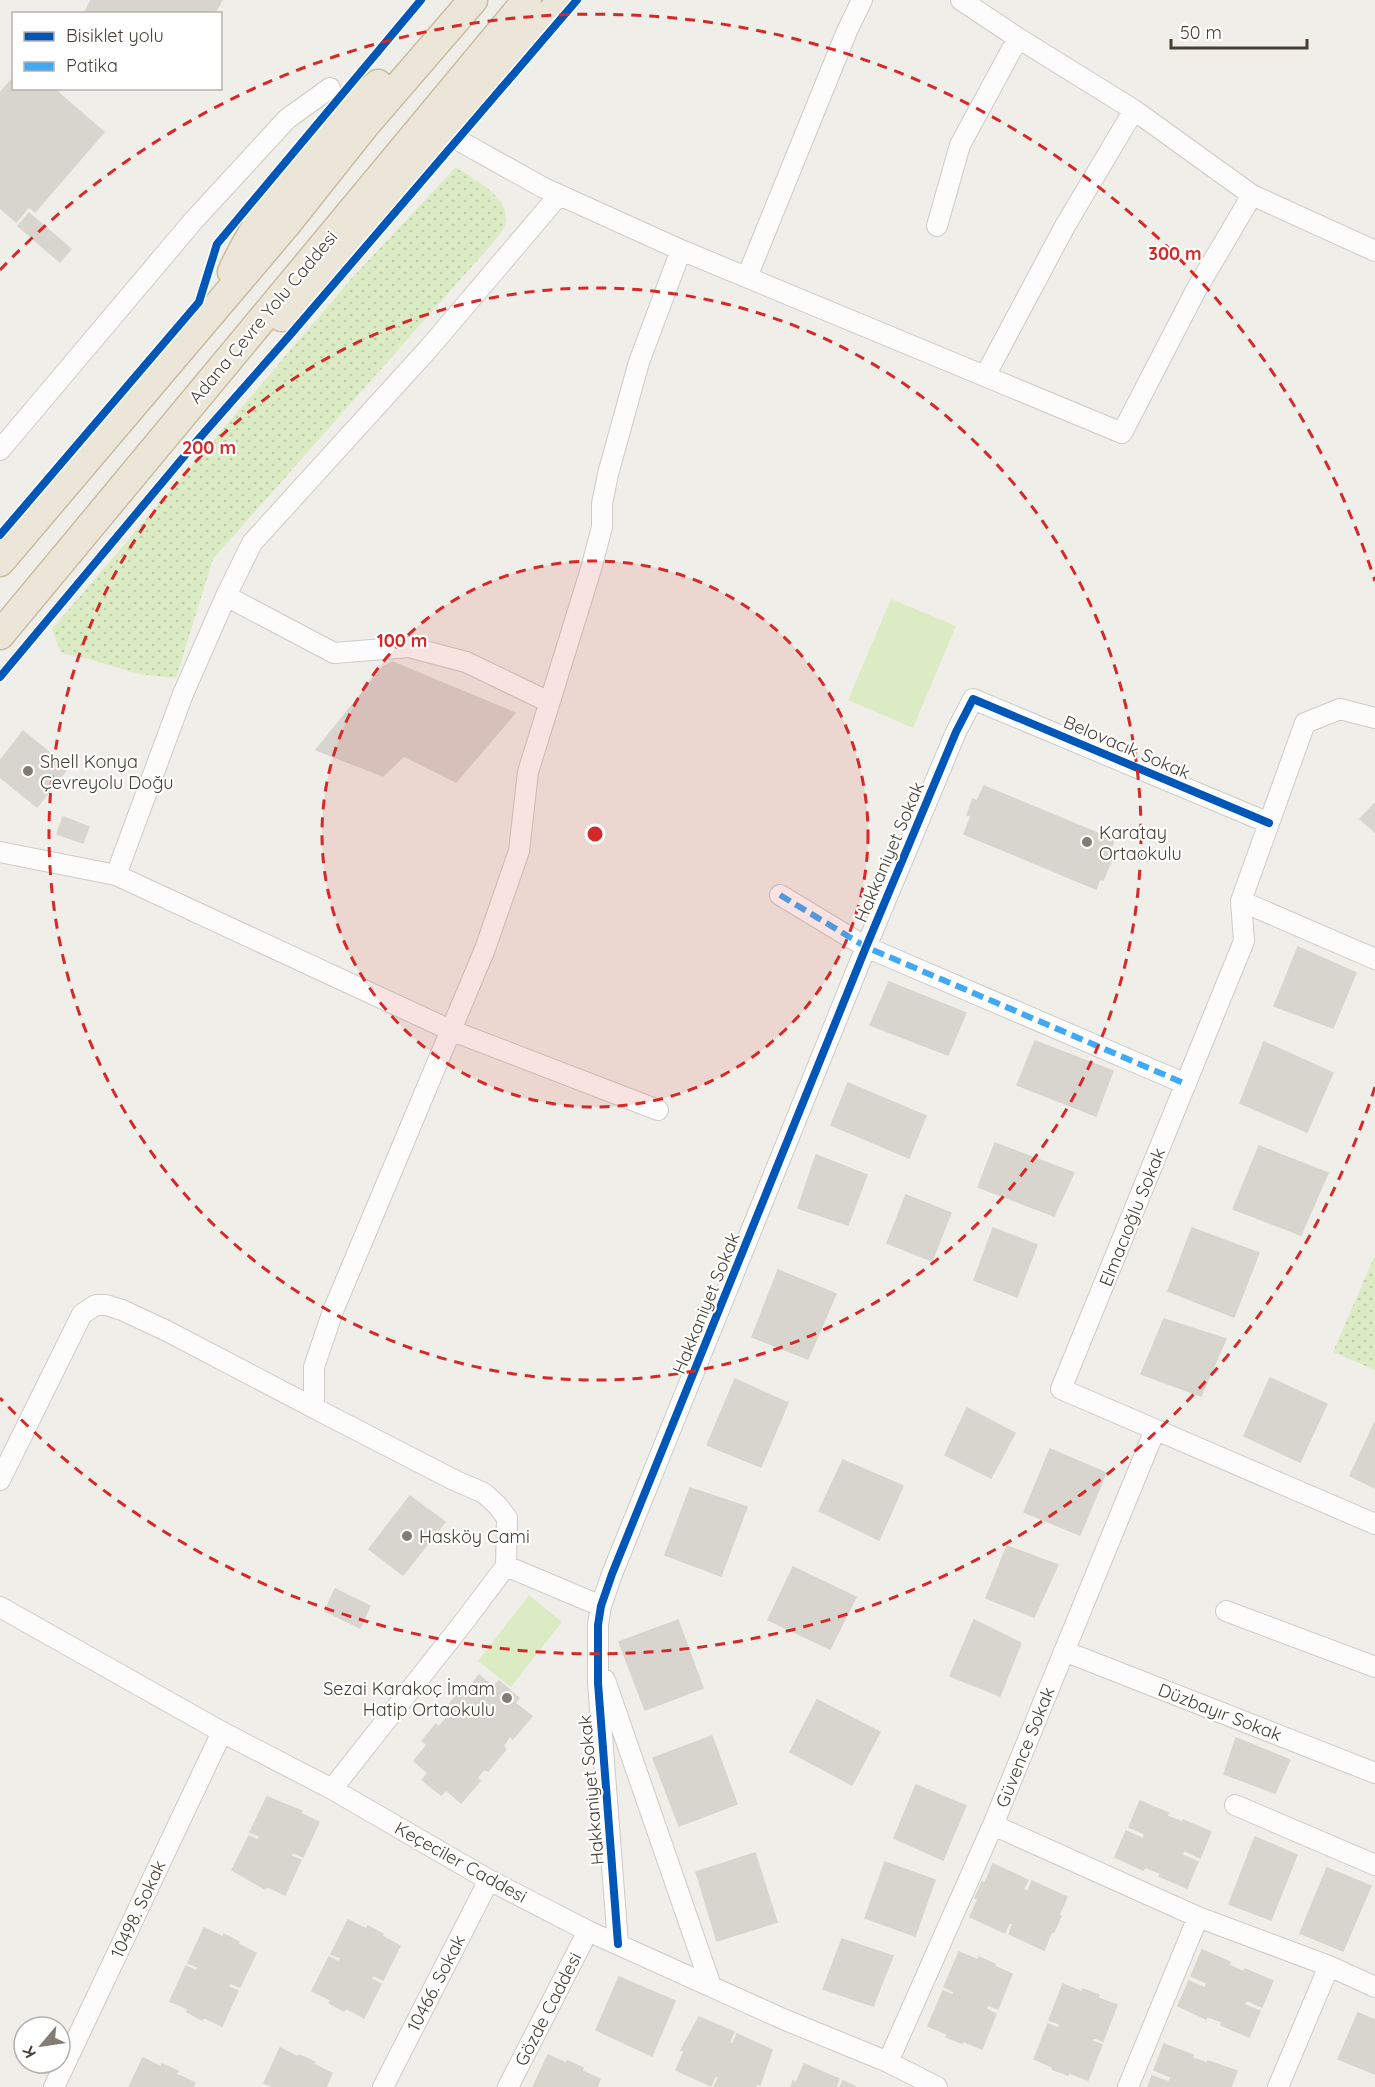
<svg xmlns="http://www.w3.org/2000/svg" width="1375" height="2087" viewBox="0 0 1375 2087" font-family="Quicksand,sans-serif">
	<style>
		.grass { fill: url(#grass-dots) }
		.garden { fill: #dbecc5 }
		.building { fill: #d8d5cf; stroke: #d8d5cd; stroke-width: 1.5 }
		.lines { fill: none; stroke-linecap: round; stroke-linejoin: round }
		.minor-casing { stroke: #cecbc5; stroke-width: 22 }
		.highway-casing { stroke: #cabca1; stroke-width: 31 }
		.minor { stroke: #fdfcfc; stroke-width: 20 }
		.highway { stroke: #ece6d8; stroke-width: 28 }
		.quiet { stroke: #3fa9f5; stroke-width: 6; stroke-dasharray: 12 6; stroke-linecap: butt }
		.cycleway-casing { stroke: #fff; stroke-width: 11 }
		.cycleway { stroke: #0057b8; stroke-width: 8 }
		.ring { fill: none; stroke: #d62828; stroke-width: 3; stroke-dasharray: 10 8 }
		.poi-dot { fill: #827c72; stroke: #fff; stroke-width: 2 }
		.labels { text-anchor: middle; dominant-baseline: central; stroke-width: 4.5; stroke-linejoin: round; paint-order: stroke }
		.street-label { font-size: 18px; fill: #463f33; stroke: #fff }
		.poi-label { font-size: 18px; fill: #463f33; stroke: #fff; text-anchor: start }
		.centre { fill: #d62828; stroke: #fff; stroke-width: 3 }
		.ring-label { font-size: 18px; text-anchor: middle; font-weight: bold; fill: #d62828; stroke: #fff; stroke-width: 4.5; stroke-linejoin: round; paint-order: stroke }
	</style>
	<defs>
		<pattern id="grass-dots" width="8" height="8" patternUnits="userSpaceOnUse" patternTransform="scale(1.5)"><rect width="8" height="8" fill="#dbecc5"/><path d="M2 2h.1M6 6h.1" fill="none" stroke="#bdcbaa" stroke-width="1.8" stroke-linecap="round"/></pattern>
	</defs>
	<rect width="100%" height="100%" fill="#f0eee8"/>
	<path class="grass" d="M456,167C474,180 508,195 506,221C506,227 500,233 497,238L213,559L176,678L139,674L89,659L61,653L52,629L352,278Z
		M1375,1255V1370L1333,1352Z"/>
	<path class="garden" d="M891,599L956,626L913,728L848,700Z
		M529,1595L562,1622L511,1687L478,1661Z"/>
	<path class="building" d="M91,0H222L214,14H87L85,12Z
		M14,77V88H53L97,126L33,202L0,174V93Z
		M97,126L104,132L35,212L29,207Z
		M0,174L33,202L16,222L0,208Z
		M29,213L71,249L60,262L18,226Z
		M392,662L515,713L456,782L404,756L383,776L316,750L383,667Z
		M23,731L68,768L37,807L0,777V761Z
		M984,786L1114,840L1108,857L1112,859L1103,880L1100,879L1096,889L964,834L971,816L967,815L973,799L977,801Z
		M1375,803V832L1360,819Z
		M63,817L89,827L83,843L57,834Z
		M1298,947L1356,973L1333,1028L1274,1006Z
		M889,982L966,1013L948,1055L870,1025Z
		M1035,1041L1113,1071L1096,1116L1017,1085Z
		M1264,1042L1333,1073L1307,1132L1240,1103Z
		M848,1083L926,1116L909,1158L831,1125Z
		M995,1143L1074,1173L1054,1216L978,1187Z
		M1259,1146L1328,1173L1301,1235L1233,1209Z
		M816,1155L867,1175L848,1225L798,1208Z
		M906,1195L951,1213L932,1261L887,1243Z
		M993,1228L1037,1245L1017,1297L974,1280Z
		M1192,1228L1259,1253L1234,1317L1168,1291Z
		M778,1270L836,1294L808,1359L752,1337Z
		M1164,1319L1226,1339L1201,1396L1141,1374Z
		M1270,1378L1327,1404L1300,1462L1244,1436Z
		M735,1379L788,1403L761,1467L707,1445Z
		M967,1408L1015,1433L991,1478L945,1455Z
		M1375,1422V1488L1350,1476Z
		M1050,1449L1106,1473L1080,1535L1024,1512Z
		M843,1460L903,1486L879,1540L819,1511Z
		M690,1488L747,1507L721,1576L665,1555Z
		M410,1496L445,1522L403,1575L369,1549Z
		M1007,1546L1058,1565L1034,1617L986,1598Z
		M793,1567L856,1597L830,1649L768,1620Z
		M335,1589L370,1606L360,1628L325,1611Z
		M678,1620L703,1688L645,1710L619,1642Z
		M974,1620L1021,1643L1000,1696L950,1676Z
		M479,1675L493,1687L499,1681L519,1698L515,1703L532,1716L513,1739L510,1736L503,1746L506,1749L488,1771L484,1769L477,1778L480,1781L461,1803L446,1790L441,1795L422,1780L428,1773L414,1761L427,1745L422,1741L436,1724L439,1727L452,1711L447,1707L462,1689L466,1692Z
		M817,1700L880,1732L852,1785L790,1752Z
		M712,1736L737,1804L679,1826L653,1758Z
		M1236,1738L1290,1760L1275,1793L1224,1774Z
		M916,1785L966,1806L943,1860L894,1838Z
		M267,1797L302,1811L300,1813L319,1822L303,1857L293,1852L291,1856L301,1860L285,1895L266,1886L265,1889L232,1870L249,1836L258,1840L260,1836L250,1832Z
		M1140,1801L1168,1813L1167,1816L1182,1822L1183,1820L1211,1832L1200,1858L1184,1850L1182,1855L1198,1862L1187,1888L1159,1876L1160,1873L1145,1867L1143,1870L1115,1857L1126,1831L1143,1839L1145,1834L1129,1827Z
		M1255,1837L1297,1855L1271,1920L1229,1904Z
		M755,1853L777,1922L717,1941L696,1872Z
		M885,1862L935,1880L915,1936L865,1918Z
		M993,1864L1028,1880L1023,1890L1028,1891L1032,1881L1067,1897L1059,1915L1061,1916L1054,1932L1052,1931L1044,1950L1009,1934L1013,1924L1009,1923L1005,1933L970,1917L978,1899L975,1898L982,1882L985,1883Z
		M1327,1868L1371,1886L1343,1951L1300,1933Z
		M348,1920L366,1929L368,1926L383,1934L382,1936L400,1946L383,1980L373,1975L371,1979L381,1984L364,2018L346,2008L344,2011L329,2003L331,2000L312,1991L329,1957L339,1962L341,1958L331,1954Z
		M204,1928L223,1937L224,1934L239,1942L238,1944L256,1953L240,1987L230,1983L228,1987L238,1991L222,2026L203,2017L202,2020L187,2012L188,2009L170,2001L186,1966L196,1971L198,1967L188,1963Z
		M842,1939L893,1956L873,2006L823,1989Z
		M1202,1950L1230,1962L1229,1965L1244,1972L1245,1969L1273,1981L1262,2007L1246,2000L1244,2005L1260,2011L1249,2037L1221,2025L1222,2022L1207,2016L1206,2019L1178,2006L1189,1981L1205,1988L1207,1983L1191,1976Z
		M959,1952L978,1960L979,1957L995,1964L994,1966L1012,1974L998,2009L988,2005L986,2009L996,2014L982,2049L963,2041L962,2043L946,2037L947,2034L928,2026L943,1991L953,1995L954,1992L944,1987Z
		M619,1977L675,2001L652,2056L596,2030Z
		M1063,1984L1082,1992L1083,1989L1099,1995L1098,1998L1117,2005L1103,2041L1093,2037L1092,2041L1102,2045L1088,2080L1069,2073L1068,2075L1052,2069L1053,2067L1034,2059L1048,2024L1058,2028L1060,2024L1049,2020Z
		M1358,2013L1375,2020V2074L1338,2059Z
		M699,2017L734,2032L729,2043L733,2044L737,2034L772,2050L760,2085L757,2084L756,2087H714L719,2077L715,2076L711,2086L676,2070L684,2051L681,2050Z
		M1164,2044L1193,2055L1192,2058L1207,2063L1208,2061L1237,2071L1231,2087H1148L1152,2076L1169,2082L1171,2077L1154,2070Z
		M280,2048L298,2057L299,2055L315,2062L313,2064L332,2073L326,2087H273L264,2083Z
		M548,2055L566,2063L568,2061L583,2068L582,2071L600,2079L597,2087H533Z
		M143,2058L161,2067L162,2064L178,2071L176,2074L195,2083L193,2087H129Z
		M804,2064L839,2079L836,2087H791L793,2081L796,2083Z
		M843,2081L856,2087H840Z"/>
	<g class="lines">
		<g class="minor-casing">
			<path id="minor" d="M961,0L1018,38L1134,110L1252,195L1375,251
				M447,134L544,188L681,250L1122,433L1196,290L1252,195
				M937,226L960,145L1018,38
				M747,277L847,31L862,0
				M985,376L1065,226L1134,110
				M0,450L194,220L287,119L330,88
				M226,596L334,653L409,647L466,662L549,702
				M1375,718L1340,709L1305,723L1241,901L1244,941L1061,1389L1375,1524
				M0,852L116,875L450,1030L658,1110
				M116,875L183,694L226,596L252,543L430,347L559,195
				M780,895L866,947L1186,1084
				M1241,901L1375,959
				M0,1480L82,1314L96,1305H106L122,1310L167,1331L314,1408
				M506,1566L507,1518L498,1506L484,1493L456,1481L314,1408V1367L333,1311L485,949L519,851L528,772L591,569L602,527V504L608,474L639,362L681,250
				M0,1607L222,1732L332,1789L489,1880L588,1931L783,2019L888,2062L937,2087
				M1226,1611L1375,1667
				M1064,1651L1375,1773
				M605,1680L711,1986
				M332,1789L463,1623L506,1566L601,1606
				M1235,1805L1375,1865
				M993,1825L1198,1917L1329,1966L1375,1987
				M618,1944L598,1683V1625L601,1606L612,1574L866,947L956,732L973,699L1269,823
				M888,2062L993,1825L1155,1430
				M54,2087L222,1732
				M383,2087L489,1880
				M508,2087L588,1931
				M1128,2087L1198,1917
				M1278,2087L1329,1966"/>
		</g>
		<g class="highway-casing">
			<path id="highway" d="M232,272C254,224 285,182 319,143C337,122 358,103 378,84
				M282,317L305,296L357,240L562,0
				M0,562L285,226L366,124L473,0
				M0,635L527,0"/>
		</g>
		<use href="#minor" class="minor"/>
		<use href="#highway" class="highway"/>
		<path class="quiet" d="M780,895L866,947L1186,1084"/>
		<g class="cycleway-casing">
			<path id="cycleway" d="M0,535L199,302L217,244L421,0
				M0,677L196,442L290,335L577,0
				M618,1944L598,1683V1625L601,1606L612,1574L866,947L956,732L973,699L1269,823"/>
		</g>
		<use href="#cycleway" class="cycleway"/>
	</g>
	<circle cx="595" cy="834" r="273" fill="#d62828" fill-opacity=".12"/>
	<g class="ring">
		<circle cx="595" cy="834" r="273"/>
		<circle cx="595" cy="834" r="546"/>
		<path d="M1375 1087A820 820 0 0 1 0 1398M0 270A820 820 0 0 1 1375 581"/>
	</g>
	<g class="poi-dot">
		<circle cx="28" cy="771" r="6"/>
		<circle cx="1087" cy="842" r="6"/>
		<circle cx="407" cy="1536" r="6"/>
		<circle cx="507" cy="1698" r="6"/>
	</g>
	<g class="labels">
		<g class="street-label">
			<text transform="translate(263 317) rotate(-50)">Adana Çevre Yolu Caddesi</text>
			<text transform="translate(1127 747) rotate(23)">Belovacık Sokak</text>
			<text transform="translate(889 852) rotate(-67)">Hakkaniyet Sokak</text>
			<text transform="translate(1132 1217) rotate(-68)">Elmacıoğlu Sokak</text>
			<text transform="translate(706 1303) rotate(-68)">Hakkaniyet Sokak</text>
			<text transform="translate(1220 1712) rotate(21)">Düzbayır Sokak</text>
			<text transform="translate(1025 1747) rotate(-68)">Güvence Sokak</text>
			<text transform="translate(591 1790) rotate(-95)">Hakkaniyet Sokak</text>
			<text transform="translate(461 1862) rotate(29)">Keçeciler Caddesi</text>
			<text transform="translate(138 1909) rotate(-65)">10498. Sokak</text>
			<text transform="translate(436 1983) rotate(-63)">10466. Sokak</text>
			<text transform="translate(548 2009) rotate(-63)">Gözde Caddesi</text>
		</g>
		<g class="poi-label">
			<text x="40" y="761">Shell Konya<tspan x="40" dy="21">Çevreyolu Doğu</tspan></text>
			<text x="1099" y="832">Karatay<tspan x="1099" dy="21">Ortaokulu</tspan></text>
			<text x="419" y="1536">Hasköy Cami</text>
			<text x="495" y="1688" text-anchor="end">Sezai Karakoç İmam<tspan x="495" dy="21">Hatip Ortaokulu</tspan></text>
		</g>
	</g>
	<circle cx="595" cy="834" r="9" class="centre"/>
	<g class="ring-label">
		<text x="1175" y="260">300 m</text>
		<text x="209" y="454">200 m</text>
		<text x="402" y="647">100 m</text>
	</g>
	<rect x="12" y="12" width="210" height="78" fill="#ffffff" stroke="#b5b2ad" stroke-width="1.5"/>
	<rect x="24" y="32" width="30" height="9" fill="#0057b8" stroke="#b5b2ad" stroke-width="1.5"/>
	<text x="66" y="42" font-size="18" fill="#463f33">Bisiklet yolu</text>
	<rect x="24" y="62" width="30" height="9" fill="#3fa9f5" stroke="#b5b2ad" stroke-width="1.5"/>
	<text x="66" y="72" font-size="18" fill="#463f33">Patika</text>
	<g transform="translate(42 2045) rotate(241)"><circle r="28" fill="#ffffff" stroke="#b5b2ad" stroke-width="1.5"/>
	<path d="M0-4.5L10 22L0 15L-10 22Z" fill="#827c72"/>
	<text y="-9" font-size="16" font-weight="bold" text-anchor="middle" fill="#463f33">K</text>
	</g>
	<path d="M1171 39v9h136v-9" fill="none" stroke="#463f33" stroke-width="3"/>
	<text x="1180" y="39" font-size="18" fill="#463f33" stroke="#ffffff" stroke-width="4.5" paint-order="stroke">50 m</text>
</svg>
